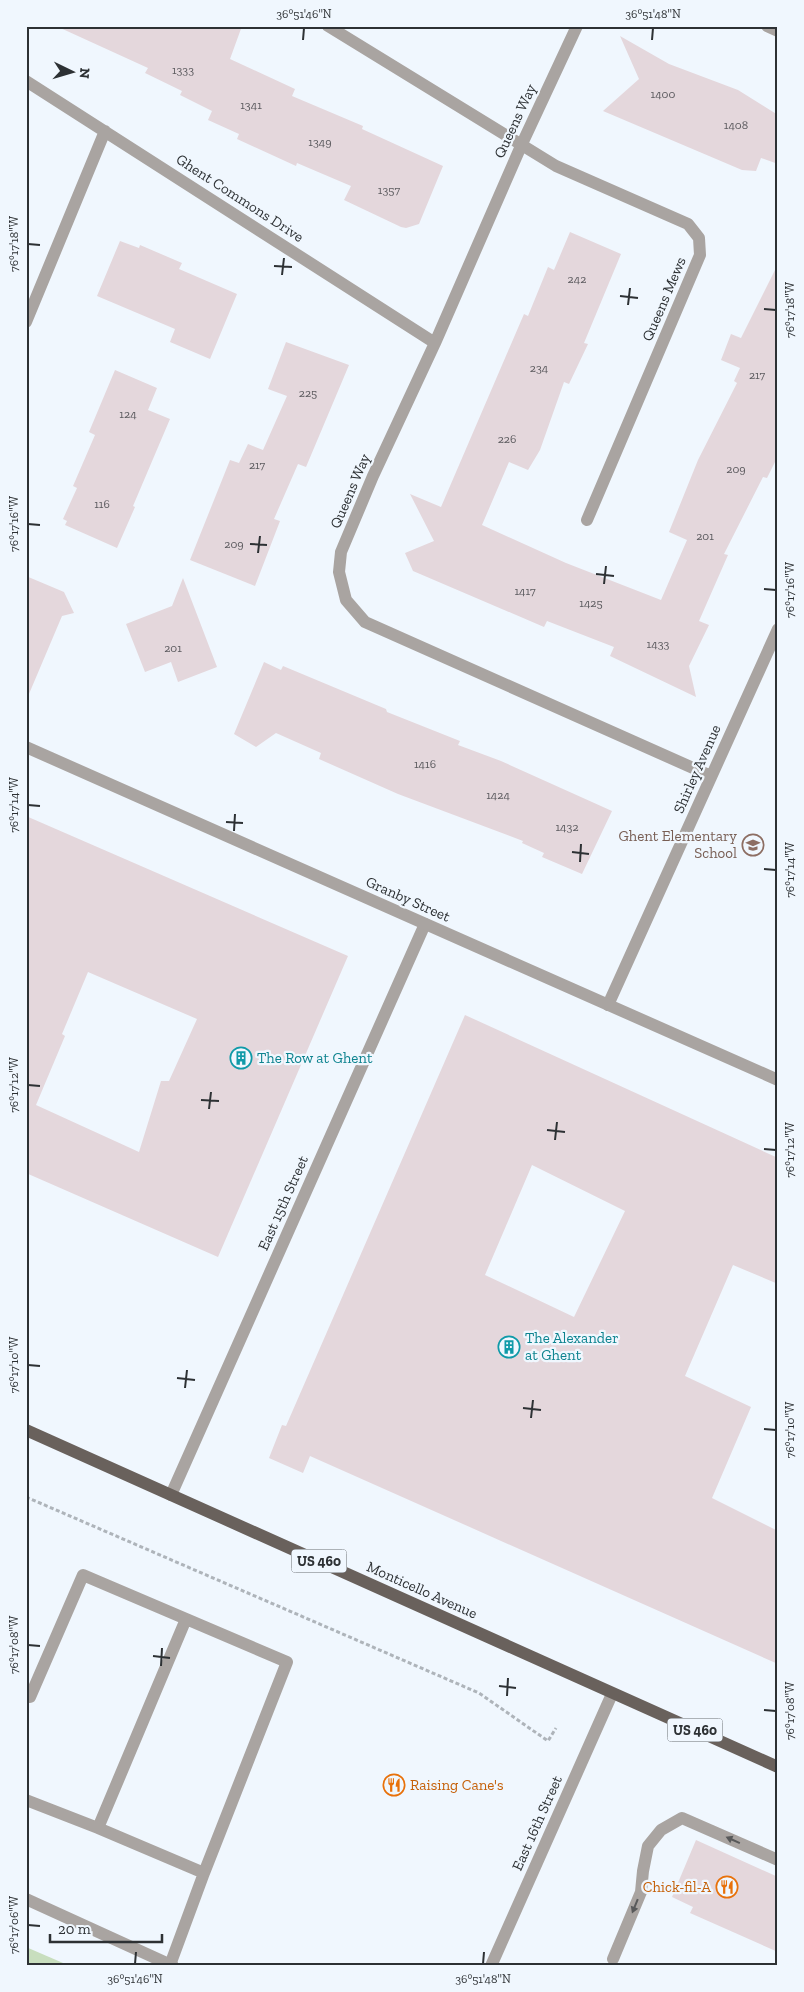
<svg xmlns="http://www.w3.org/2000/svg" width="804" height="1992" viewBox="0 0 804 1992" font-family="'Zilla Slab',serif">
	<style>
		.green { fill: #c8debe }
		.building { fill: #e4d7dc; fill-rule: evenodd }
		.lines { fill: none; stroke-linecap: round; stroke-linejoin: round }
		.path { stroke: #aeb4ba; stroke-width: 3; stroke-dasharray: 4 2.5; stroke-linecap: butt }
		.service { stroke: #a9a4a1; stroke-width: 12 }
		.minor { stroke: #a9a4a1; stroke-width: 12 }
		.tertiary { stroke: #a9a4a1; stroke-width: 12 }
		.primary { stroke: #69615c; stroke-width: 12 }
		.oneway { fill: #58595a }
		.ticks { fill: none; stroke: #2d3134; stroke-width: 2 }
		.labels { text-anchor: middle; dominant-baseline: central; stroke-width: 4.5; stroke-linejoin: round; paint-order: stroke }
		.number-label { font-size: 12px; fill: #5b5a5e }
		.shield { fill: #f0f7fe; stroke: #686c71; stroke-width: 1 }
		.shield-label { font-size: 14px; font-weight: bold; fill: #2d3134 }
		.street-label { font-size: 15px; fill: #2d3134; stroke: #f0f7fe }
		.education-label { font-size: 15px; fill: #785e54; stroke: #f0f7fe; text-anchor: end }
		.culture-label { font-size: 15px; fill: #0d838f; stroke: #f0f7fe; text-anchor: start }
		.food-label { font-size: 15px; fill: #c56008; stroke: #f0f7fe; text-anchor: start }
		.neatline { fill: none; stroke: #2d3134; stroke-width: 2 }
		.ticks-label { font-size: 12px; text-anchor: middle; fill: #2d3134 }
	</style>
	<rect width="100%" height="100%" fill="#f0f7fe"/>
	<path class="green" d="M26,1947L70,1966H26Z"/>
	<path class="building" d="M56,26H242L230,59L295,89L292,96L363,126L362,129L443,166L419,224L406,228L401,227L344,200L351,186L297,163L296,166L237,139L239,134L208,120L212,111L180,95L182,91L145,73L148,68Z
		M620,36L669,64L738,90L778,115V164L761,158L756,171L742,170L603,111L639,79Z
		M570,232L621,254L584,343L588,344L569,384L564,382L540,450L528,470L509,462L482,525L566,563L661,600L687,540L669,532L698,460L737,383L734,381L740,368L721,360L731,334L741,338L778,264V456L767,478L763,477L724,554L728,555L699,621L709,625L689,666L696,697L610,656L614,647L547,621L544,627L413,571L405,553L434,541L410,494L441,507L524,314L528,316L548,267L554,270Z
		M120,241L139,248L140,245L182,263L179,269L237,294L210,359L170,342L175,329L97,296Z
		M286,342L349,365L306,467L298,464L274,519L280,521L255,586L190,560L230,460L239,463L248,444L263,450L287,396L268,389Z
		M115,370L157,388L148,410L170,419L133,506L135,507L117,548L65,525L67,521L63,519L77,488L73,486L95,435L89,432Z
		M26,576L64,592L74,613L62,616L26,701Z
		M183,578L217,667L178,682L171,662L145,672L126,624L172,606Z
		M264,662L281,670L283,666L386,709L387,712L460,741L458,745L501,761L612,811L582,874L542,857L544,853L522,843L523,841L398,794L319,759L321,753L276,733L256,747L234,734Z
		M26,816L348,956L218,1257L26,1173ZM88,972L197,1019L169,1081H161L139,1152L36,1105L65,1036L62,1034Z
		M465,1015L778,1158V1284L733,1265L685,1376L751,1407L712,1498L778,1531V1664L310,1456L303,1473L269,1458L282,1425L286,1426ZM532,1165L625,1211L574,1317L485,1275Z
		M696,1840L778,1877V1952L690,1913L693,1907L672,1897Z"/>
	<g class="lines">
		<path class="path" d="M26,1497L479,1693L548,1741L556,1728"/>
		<path class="service" d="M30,1697L83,1575L287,1662L204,1873
			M26,1800L98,1828L204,1873L170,1965
			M98,1828L186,1619
			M613,1959L641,1892L643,1871L648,1846L661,1830L682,1818L778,1860"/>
		<path class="minor" d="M328,26L556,166L688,224L699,238L700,255L587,520
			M577,26L521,146L435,343L373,476L341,552L339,572L346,600L365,622L711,776
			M26,81L435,343
			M26,322L105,131
			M608,1005L778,629
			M171,1495L425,924
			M26,1899L173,1966
			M491,1966L612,1694"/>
		<path class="tertiary" d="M767,26L778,31
			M26,747L778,1080"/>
		<path class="primary" d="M26,1430L778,1767"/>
	</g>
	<defs><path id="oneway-solid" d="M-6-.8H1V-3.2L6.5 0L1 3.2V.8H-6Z" transform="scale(1.25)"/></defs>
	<g class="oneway">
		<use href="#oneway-solid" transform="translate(733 1840) rotate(-156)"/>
		<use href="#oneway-solid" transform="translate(635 1906) rotate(112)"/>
	</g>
	<path class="ticks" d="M303,40L304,28M652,40L653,28M28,244L40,245M274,266L292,267M282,275L284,258M620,296L638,298M628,305L630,288M764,309L776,310M28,524L40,525M250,544L267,545M258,553L260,536M596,574L614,576M604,584L606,566M764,589L776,590M28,805L40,806M226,822L243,823M234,831L235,814M572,852L589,854M580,862L581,844M764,869L776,870M28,1085L40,1086M201,1100L219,1101M209,1109L211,1092M547,1130L565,1132M555,1140L557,1122M764,1149L776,1150M28,1365L40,1366M177,1378L195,1380M185,1388L187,1370M523,1408L541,1410M531,1418L533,1400M764,1429L776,1430M28,1645L40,1646M153,1656L170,1658M161,1666L162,1648M499,1686L516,1688M507,1696L508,1678M764,1710L776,1711M28,1925L40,1926M135,1964L136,1952M483,1964L484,1952"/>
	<defs>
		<g id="school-ring" transform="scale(1.125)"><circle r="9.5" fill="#f0f7fe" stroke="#8d6e63" stroke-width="1.5"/><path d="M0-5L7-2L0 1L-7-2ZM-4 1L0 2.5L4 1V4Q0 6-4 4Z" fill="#8d6e63"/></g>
		<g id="building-ring" transform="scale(1.125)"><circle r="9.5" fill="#f0f7fe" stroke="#0f9aa8" stroke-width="1.5"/><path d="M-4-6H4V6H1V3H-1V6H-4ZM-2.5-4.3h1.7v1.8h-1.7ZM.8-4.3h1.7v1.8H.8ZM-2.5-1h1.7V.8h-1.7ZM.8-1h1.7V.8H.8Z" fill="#0f9aa8"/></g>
		<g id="restaurant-ring" transform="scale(1.125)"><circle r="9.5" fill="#f0f7fe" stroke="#e8710a" stroke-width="1.5"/><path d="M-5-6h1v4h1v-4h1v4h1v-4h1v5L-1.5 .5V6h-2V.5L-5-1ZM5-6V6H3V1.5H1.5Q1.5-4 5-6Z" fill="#e8710a"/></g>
	</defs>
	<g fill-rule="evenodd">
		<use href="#school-ring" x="753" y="845"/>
		<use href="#building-ring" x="241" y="1058"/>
		<use href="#building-ring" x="509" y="1347"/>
		<use href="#restaurant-ring" x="394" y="1785"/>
		<use href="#restaurant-ring" x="727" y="1887"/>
	</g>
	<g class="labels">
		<g class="number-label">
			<text x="183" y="70">1333</text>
			<text x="663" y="94">1400</text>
			<text x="251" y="105">1341</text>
			<text x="736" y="125">1408</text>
			<text x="320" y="142">1349</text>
			<text x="389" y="190">1357</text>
			<text x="577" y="279">242</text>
			<text x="539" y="368">234</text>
			<text x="757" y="375">217</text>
			<text x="308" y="393">225</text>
			<text x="128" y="414">124</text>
			<text x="507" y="439">226</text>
			<text x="257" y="465">217</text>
			<text x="736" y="469">209</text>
			<text x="102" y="504">116</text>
			<text x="705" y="536">201</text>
			<text x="234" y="544">209</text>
			<text x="525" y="591">1417</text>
			<text x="591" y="603">1425</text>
			<text x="658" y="644">1433</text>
			<text x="173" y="648">201</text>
			<text x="425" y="764">1416</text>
			<text x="498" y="795">1424</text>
			<text x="567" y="827">1432</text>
		</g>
		<g class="shield">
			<rect x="291.5" y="1549.5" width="55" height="23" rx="4"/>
			<rect x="667.5" y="1718.5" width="55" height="23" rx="4"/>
		</g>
		<g class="shield-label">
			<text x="319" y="1561">US 460</text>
			<text x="695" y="1730">US 460</text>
		</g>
		<g class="street-label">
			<text transform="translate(515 121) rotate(-65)">Queens Way</text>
			<text transform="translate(240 198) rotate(33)">Ghent Commons Drive</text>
			<text transform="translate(664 299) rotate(-67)">Queens Mews</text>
			<text transform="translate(350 491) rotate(-67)">Queens Way</text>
			<text transform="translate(697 769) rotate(-66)">Shirley Avenue</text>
			<text transform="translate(408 899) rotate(24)">Granby Street</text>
			<text transform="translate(283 1203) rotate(-66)">East 15th Street</text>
			<text transform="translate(422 1590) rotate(24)">Monticello Avenue</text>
			<text transform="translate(537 1823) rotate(-66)">East 16th Street</text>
		</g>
		<g class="education-label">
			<text x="737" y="836">Ghent Elementary<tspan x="737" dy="17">School</tspan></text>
		</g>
		<g class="culture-label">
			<text x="257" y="1058">The Row at Ghent</text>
			<text x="525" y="1338">The Alexander<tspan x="525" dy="17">at Ghent</tspan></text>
		</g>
		<g class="food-label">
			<text x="410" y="1785">Raising Cane's</text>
			<text x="711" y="1887" text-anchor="end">Chick-fil-A</text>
		</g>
	</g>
	<rect width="804" height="1992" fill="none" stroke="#f0f7fe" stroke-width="55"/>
	<g transform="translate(72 72) rotate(95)" stroke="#f0f7fe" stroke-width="4" paint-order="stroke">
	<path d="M0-4L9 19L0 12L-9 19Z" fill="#2d3134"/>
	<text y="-8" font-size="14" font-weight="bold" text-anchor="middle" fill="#2d3134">N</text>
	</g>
	<path d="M50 1934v8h112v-8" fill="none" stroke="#2d3134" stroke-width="2.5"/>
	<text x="58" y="1934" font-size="15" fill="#2d3134" stroke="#f0f7fe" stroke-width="4" paint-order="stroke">20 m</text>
	<rect x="28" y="28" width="748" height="1936" class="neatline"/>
	<g class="ticks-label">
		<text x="304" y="18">36°51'46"N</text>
		<text x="653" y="18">36°51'48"N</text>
		<text transform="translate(14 244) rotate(-90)" y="4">76°17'18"W</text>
		<text transform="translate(790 310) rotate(-90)" y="4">76°17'18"W</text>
		<text transform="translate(14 524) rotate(-90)" y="4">76°17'16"W</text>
		<text transform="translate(790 590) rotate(-90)" y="4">76°17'16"W</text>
		<text transform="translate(14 805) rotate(-90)" y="4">76°17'14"W</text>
		<text transform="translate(790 870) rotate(-90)" y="4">76°17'14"W</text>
		<text transform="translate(14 1085) rotate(-90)" y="4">76°17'12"W</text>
		<text transform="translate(790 1150) rotate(-90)" y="4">76°17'12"W</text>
		<text transform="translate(14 1365) rotate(-90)" y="4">76°17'10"W</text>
		<text transform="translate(790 1430) rotate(-90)" y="4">76°17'10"W</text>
		<text transform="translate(14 1645) rotate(-90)" y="4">76°17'08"W</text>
		<text transform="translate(790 1711) rotate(-90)" y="4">76°17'08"W</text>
		<text transform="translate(14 1925) rotate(-90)" y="4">76°17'06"W</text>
		<text x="135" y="1983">36°51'46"N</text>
		<text x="483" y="1983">36°51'48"N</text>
	</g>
</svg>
